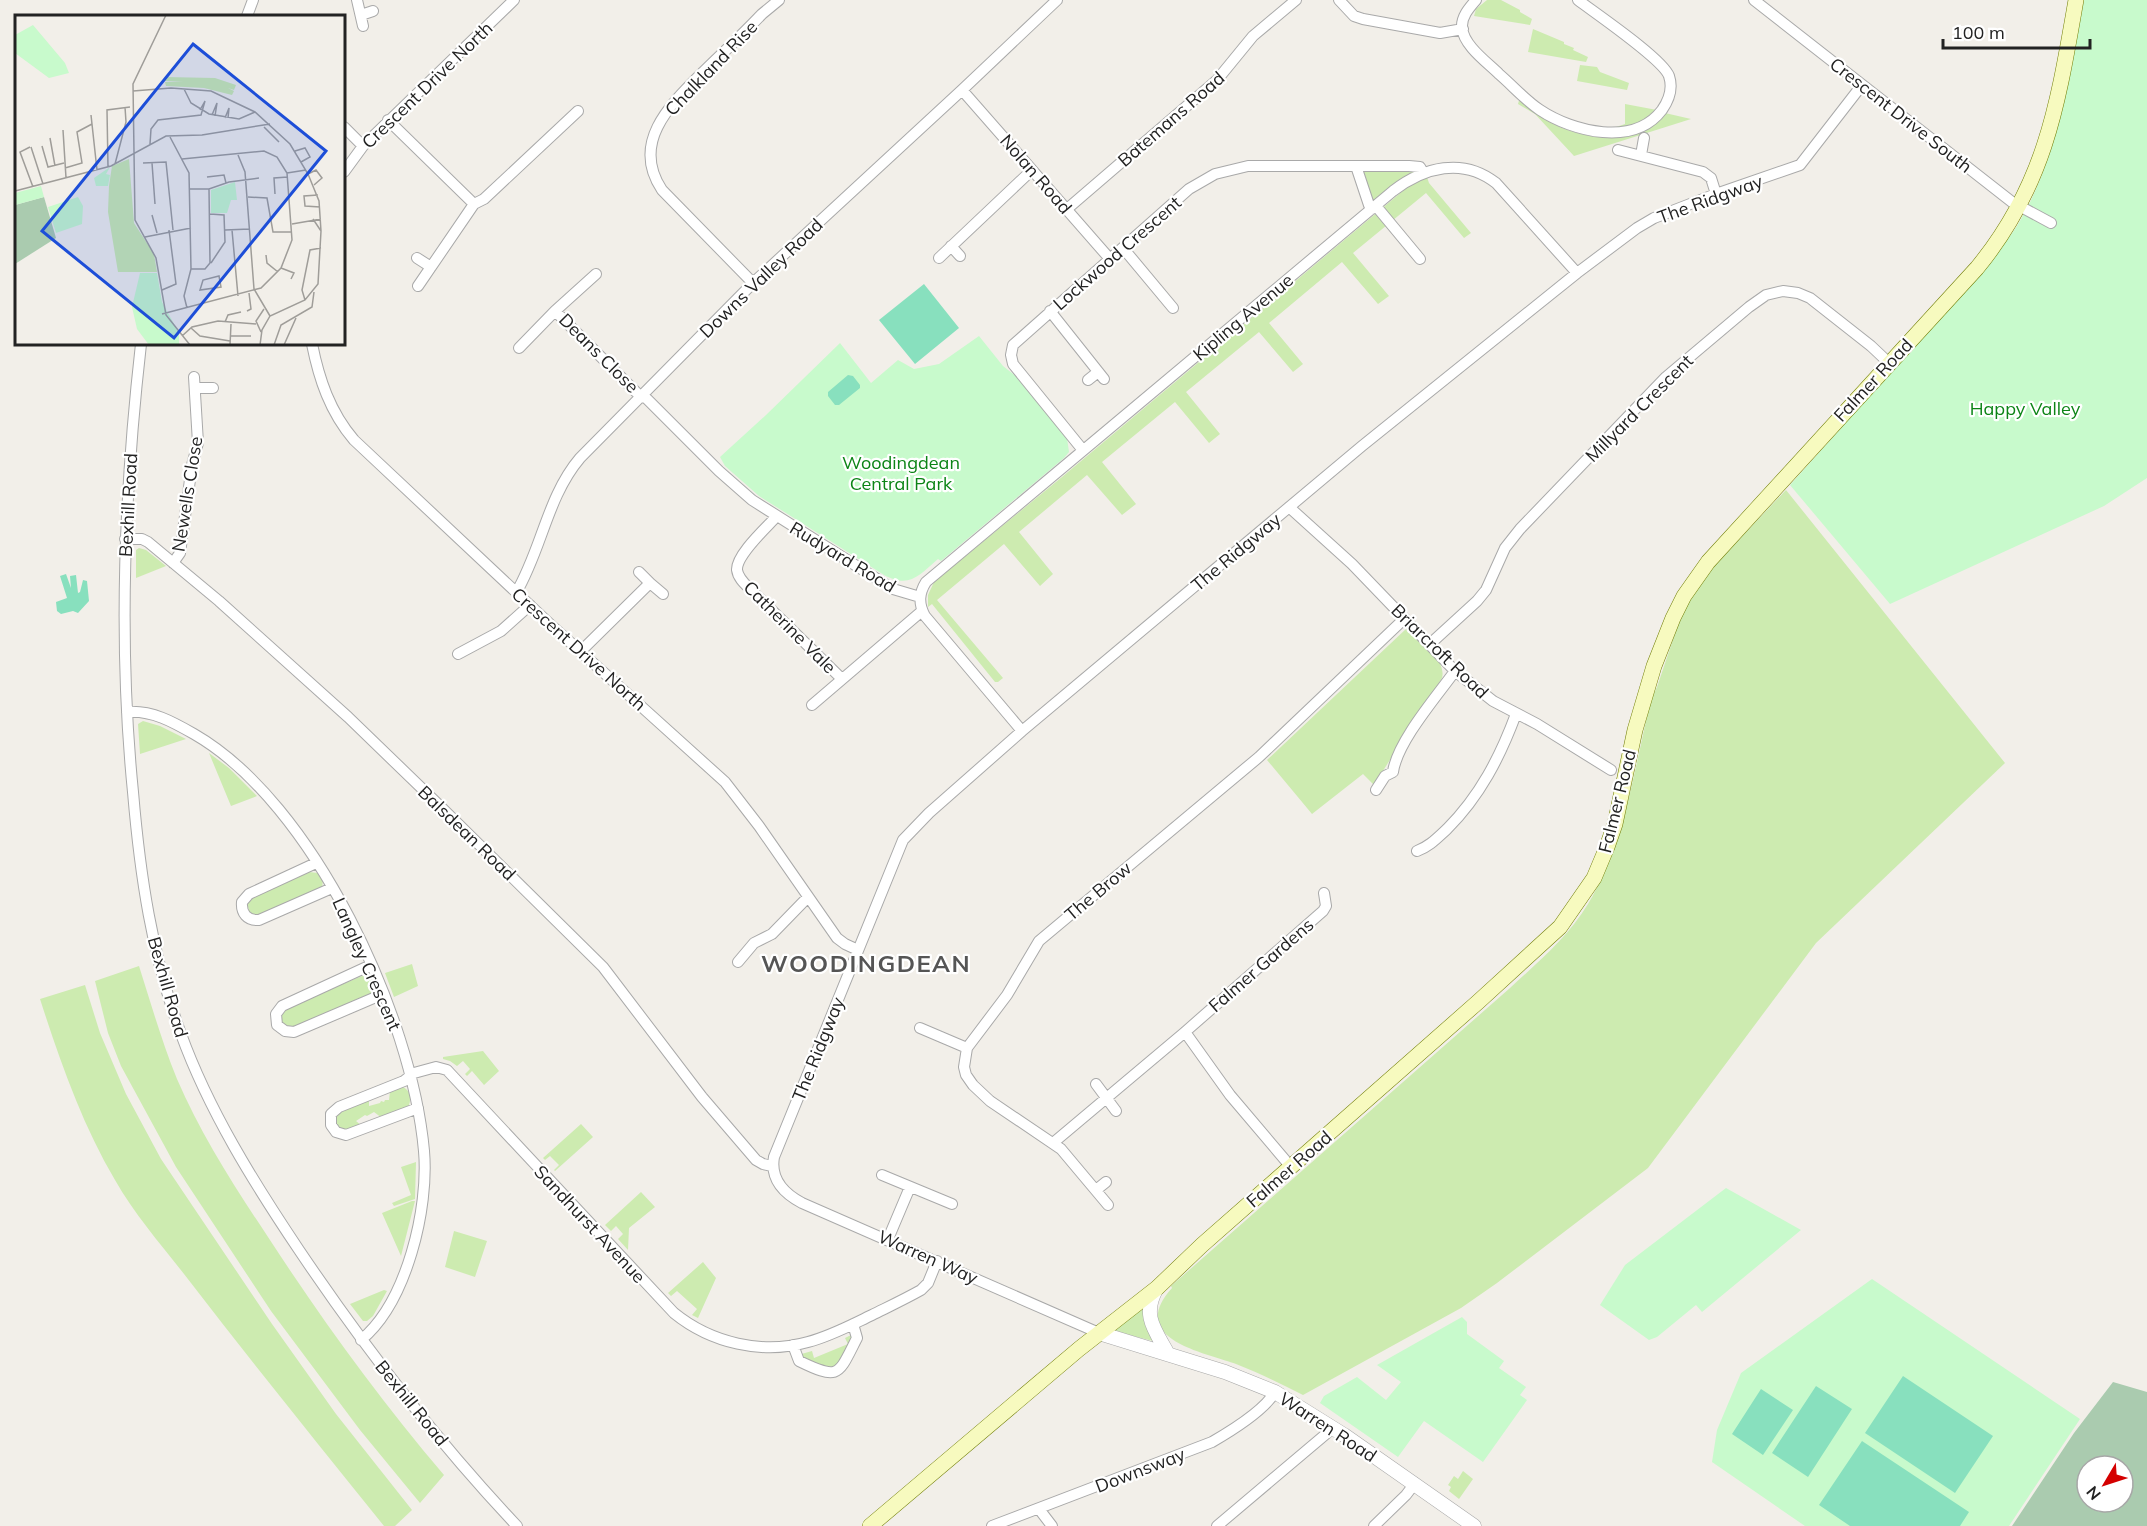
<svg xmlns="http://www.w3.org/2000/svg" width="2147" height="1526" viewBox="0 0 2147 1526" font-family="Mulish,sans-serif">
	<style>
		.grass { fill: #cdebb0 }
		.cemetery { fill: #aacbaf; fill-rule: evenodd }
		.park { fill: #c8facc }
		.pitch { fill: #88e0be }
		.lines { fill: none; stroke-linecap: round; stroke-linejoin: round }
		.minor-casing { stroke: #a9a9a9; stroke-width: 12 }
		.tertiary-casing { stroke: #a9a9a9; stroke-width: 15 }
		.secondary-casing { stroke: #707d05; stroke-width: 16 }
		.minor { stroke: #fff; stroke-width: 10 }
		.tertiary { stroke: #fff; stroke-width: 14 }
		.secondary { stroke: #f7fabf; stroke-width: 15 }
		.labels { text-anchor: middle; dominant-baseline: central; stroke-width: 4.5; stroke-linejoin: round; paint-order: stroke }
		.street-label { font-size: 18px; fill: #222; stroke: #fff }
		.park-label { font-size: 18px; fill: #0c8416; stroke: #fff }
		.district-label { font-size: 24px; font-weight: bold; letter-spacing: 1.5px; fill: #555; stroke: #fff }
		.inset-road { fill: none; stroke: #9f9d99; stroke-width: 1.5 }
		.view { fill: #1d4ed8; fill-opacity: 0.15; stroke: #1d4ed8; stroke-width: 3 }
		.inset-edge { fill: none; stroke: #222; stroke-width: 3 }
	</style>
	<rect width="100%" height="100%" fill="#f2efe9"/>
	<path class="grass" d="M1487,0H1501L1520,10V12L1532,19L1530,25L1474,16L1476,9Z
		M1533,29L1564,42V44L1574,48L1573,50L1588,57L1586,62L1528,52Z
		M1580,65L1597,67L1600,72L1629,83L1627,90L1577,81Z
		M1520,97C1529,106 1537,115 1548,121C1569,134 1616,145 1639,132C1648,127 1657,119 1665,113L1691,119L1574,156L1535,114L1518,104Z
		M1625,104L1657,110C1647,119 1630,131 1616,127L1625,124Z
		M1356,166L1420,167L1372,209Z
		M1427,177L1429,183L1471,233L1464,238L1426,193L1353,253L1389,296L1378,304L1342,262L1269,323L1303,364L1293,372L1259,332L1186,392L1220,434L1209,443L1175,402L1102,462L1136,504L1122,515L1087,475L1019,532L1053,574L1040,586L1004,544L937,600L1003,678L998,682H995L932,604L928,607V595L934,582L1062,477L1411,184Z
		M1786,490L2005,763L1816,943L1648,1168L1497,1283L1461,1308L1303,1395C1281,1384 1259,1373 1236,1364C1203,1352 1126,1339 1172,1288L1171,1286L1510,988C1538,962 1568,937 1588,904C1624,845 1635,766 1651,699L1657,687L1681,616L1698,583Z
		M139,548L146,550L166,566L136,578V550Z
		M1407,628C1419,641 1447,659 1442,678L1374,785L1363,774L1312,814L1267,760Z
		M143,721L160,726L186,739L140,754L138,724Z
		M209,753L229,768L257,796L231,806Z
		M309,872L318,873L323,880L322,888L260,917L250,914L247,903L251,897Z
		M412,964L418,986L394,997L385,973Z
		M139,966C151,1004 162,1042 177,1079C201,1135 234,1186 268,1237C322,1320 380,1400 444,1475L420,1503L360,1430L271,1311L176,1167L121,1066L108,1033L95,981Z
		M362,976C372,977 377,984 373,993L295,1028L282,1026L280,1013L286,1008Z
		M85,985L100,1033L126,1094L161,1159L272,1324L336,1414L412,1510L395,1526H384C319,1445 254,1365 191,1283C165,1249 136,1217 115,1180C82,1124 60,1061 40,999Z
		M483,1051L499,1071L484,1085L472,1071L467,1076L465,1074L470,1069L463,1061L457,1066L450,1061L443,1059V1057Z
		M403,1087C411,1091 412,1099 408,1107L382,1118L374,1112L367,1116L365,1115L356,1121L362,1126L350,1131L336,1127V1116L338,1113L369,1100V1106L380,1103L381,1101L384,1102L385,1100H389L390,1091Z
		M581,1124L593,1137L555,1171L554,1170L559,1165L550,1156L545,1160L543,1158Z
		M416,1162L415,1199L394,1206L392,1203L411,1195L401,1167Z
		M641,1192L655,1207L629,1228L628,1250L618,1239L623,1234L616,1226L611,1231L605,1225Z
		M412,1201H415L401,1256L382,1213Z
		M454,1231L487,1241L475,1277L445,1267Z
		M703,1262L716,1278L698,1318L692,1315L697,1309L677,1291L671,1296L668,1293Z
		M384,1290L387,1291L373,1316L367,1321H363L350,1304Z
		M1142,1304L1153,1341L1113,1331Z
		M855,1333L841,1364L832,1371L798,1355L812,1351L814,1358L848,1344L845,1338Z
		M1463,1471L1473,1479L1459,1499L1449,1491L1451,1487L1448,1485L1454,1476L1458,1479Z"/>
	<path class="cemetery" d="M2113,1382L2147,1392V1526H2012L2074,1433ZM2087,1466H2123V1502H2087Z"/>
	<path class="park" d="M2084,0H2147V478L2104,506L1890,604L1790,485L1992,260C2000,249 2009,238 2017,226C2058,159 2069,76 2084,0Z
		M979,336L1003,366L1017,377L1067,438L1069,452L1064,458L941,561L938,559C919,575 910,589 884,575L759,496L725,466L720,457L766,415L840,343L871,383L898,360L914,369L939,364Z
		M1726,1188L1801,1230L1702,1312L1696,1305L1657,1337L1649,1340L1600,1305L1625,1265Z
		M1872,1279L2080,1419L2009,1526H1805L1712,1462L1717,1430L1741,1373Z
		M1462,1317L1467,1322V1334L1504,1361L1499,1368L1526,1387L1520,1395L1527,1400L1483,1462L1424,1421L1398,1457L1320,1403L1324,1396L1357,1377L1386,1400L1401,1382L1377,1365Z"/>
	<path class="pitch" d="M924,284L959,328L915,364L879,320Z
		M848,375L853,376L860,385V388L839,405H835L828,396V392Z
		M66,574L71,588L70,576L76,575L78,593L80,592L83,580L87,581L89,601L78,613L73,611L61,614L57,611L56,602L67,598L60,576Z
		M1903,1376L1993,1436L1955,1493L1865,1433Z
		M1816,1386L1852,1409L1808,1477L1772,1453Z
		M1761,1389L1793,1410L1763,1455L1732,1434Z
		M1862,1441L1969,1512L1960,1526H1850L1819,1505Z"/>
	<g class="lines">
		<g class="minor-casing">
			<path id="minor" d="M357,0L363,26
				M1339,0L1354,16L1363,19L1440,33L1463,29
				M1476,0C1469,8 1461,17 1462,28C1464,46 1487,62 1499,74C1513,86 1525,100 1540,110C1573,132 1634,147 1662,110C1669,100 1673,88 1669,76C1663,59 1595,13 1578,0
				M1754,0L2012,202L2051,223
				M361,15L373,11
				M247,16L253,0
				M962,90L1110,259
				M388,120L474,204L484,199L578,111
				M344,127L363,146
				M1618,150L1703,172L1711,178L1716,194
				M1641,155L1644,138
				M1356,166L1369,205L1372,209
				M344,172L363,146L514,0
				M1376,206L1420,259
				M1067,209L1217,80L1253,36L1296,0
				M951,246L960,256
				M1123,248L1173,308
				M417,258L431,267
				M939,258L1032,170
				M753,283L662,190C630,142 671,104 703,72C723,53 743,34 762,14L779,0
				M418,286L474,204
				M555,311L638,394L647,399L719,471L752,500L893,589L920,597
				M1050,311L1104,379
				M141,344C124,493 118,642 133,792C140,875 152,956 181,1034C209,1111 254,1183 299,1250C365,1348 437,1441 517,1526
				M312,344C319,379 330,412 354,440L551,625L725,782L759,826L837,938L845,944L858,950
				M519,348L555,311L596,274
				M1088,380L1098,372
				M195,388H213
				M1082,449L1013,364L1011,355L1013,345L1189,189L1215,174L1248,166H1409L1420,167L1423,172
				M1289,507L1352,564L1455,671L1493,701L1537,724L1611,770
				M776,517C766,528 736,555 737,570C738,578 745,584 750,589L842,679
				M125,539H142L148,542L219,601L348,717L440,806L603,967L702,1097L756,1160L763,1164L772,1166
				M173,563L180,553L192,465L198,443L194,377
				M650,583L663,594
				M516,593C542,549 547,497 580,458L753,283L962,90L1057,0
				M1430,644L1477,601L1486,590L1505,548L1520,529L1666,377L1749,307L1766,295L1783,291L1798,293L1810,298L1871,346L1889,363
				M581,651L650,583L639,572
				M458,654L501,631L530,605
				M812,705L922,611
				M127,712C152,710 173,722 194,734C314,803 412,1017 424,1151C429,1208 407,1302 361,1340
				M1022,731L925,616C918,603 919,593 926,582L1393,191C1424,167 1463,157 1496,183L1577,273
				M1376,790L1385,776L1393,772C1397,742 1437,696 1455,671
				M1417,851C1430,846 1437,838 1447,829C1480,796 1500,757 1516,714
				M316,863L249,894L242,902C241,913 247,921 259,920L332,888
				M738,962L754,943L772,934L808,897
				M371,965L282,1006L276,1014L277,1025L285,1031L294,1032L383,994
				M920,1028L967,1048
				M1185,1032L1230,1095L1291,1167
				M1096,1084L1116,1111
				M418,1108L346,1135L336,1132L331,1125V1114L339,1107L404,1081L414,1073L436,1067L447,1070L674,1313C711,1343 762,1355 808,1342C831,1336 851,1325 872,1315C888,1307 905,1299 921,1290L928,1283L937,1261
				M1053,1143L1185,1032L1323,911L1326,906L1324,893
				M882,1175L952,1204
				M1096,1190L1106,1182
				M1108,1205L1061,1149L990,1101L973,1085L966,1075L964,1067L967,1048L1007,995L1039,941L1259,757L1404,619
				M888,1239L910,1187
				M1099,1333L802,1203C783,1193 770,1179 774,1157L903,840L929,813L1022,731L1362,446L1577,273L1637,228L1654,218L1716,194L1800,165L1862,85
				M793,1345L799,1361C840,1381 838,1375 857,1338L853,1324
				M1039,1509L1052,1526
				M992,1526L1212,1442C1231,1431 1264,1411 1275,1392
				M1217,1526L1326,1434L1332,1427
				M1374,1526L1406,1495L1415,1483"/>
		</g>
		<g class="tertiary-casing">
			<path id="tertiary" d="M1157,1288C1141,1315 1155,1330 1168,1354
				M1099,1333L1225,1372L1275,1392L1344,1435L1474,1526"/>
		</g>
		<g class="secondary-casing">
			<path id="secondary" d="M870,1526L1079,1349L1157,1288L1202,1245L1478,1002L1560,927L1594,878L1607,847L1615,824L1635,730L1654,666L1673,618L1684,596L1708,562L1977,268C2046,184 2058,103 2076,0"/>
		</g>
		<use href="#minor" class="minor"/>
		<use href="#tertiary" class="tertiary"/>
		<use href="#secondary" class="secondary"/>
	</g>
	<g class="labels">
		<g class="street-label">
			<text transform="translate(711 68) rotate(-46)">Chalkland Rise</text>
			<text transform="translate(427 85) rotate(-44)">Crescent Drive North</text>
			<text transform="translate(1901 115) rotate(38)">Crescent Drive South</text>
			<text transform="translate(1171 119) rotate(-41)">Batemans Road</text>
			<text transform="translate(1036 174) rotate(49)">Nolan Road</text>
			<text transform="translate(1710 199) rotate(-20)">The Ridgway</text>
			<text transform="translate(1117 253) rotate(-41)">Lockwood Crescent</text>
			<text transform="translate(761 278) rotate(-44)">Downs Valley Road</text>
			<text transform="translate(1243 317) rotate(-40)">Kipling Avenue</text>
			<text transform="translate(599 353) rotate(45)">Deans Close</text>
			<text transform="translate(1873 380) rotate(-47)">Falmer Road</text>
			<text transform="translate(1639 408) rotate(-45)">Millyard Crescent</text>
			<text transform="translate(187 494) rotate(-81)">Newells Close</text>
			<text transform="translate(128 505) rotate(-87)">Bexhill Road</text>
			<text transform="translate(1236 552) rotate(-40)">The Ridgway</text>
			<text transform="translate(843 557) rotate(31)">Rudyard Road</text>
			<text transform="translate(790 627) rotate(45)">Catherine Vale</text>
			<text transform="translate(579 649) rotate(42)">Crescent Drive North</text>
			<text transform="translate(1440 651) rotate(44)">Briarcroft Road</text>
			<text transform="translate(1617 801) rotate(-76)">Falmer Road</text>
			<text transform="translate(467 833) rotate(44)">Balsdean Road</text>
			<text transform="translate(1098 891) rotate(-40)">The Brow</text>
			<text transform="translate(367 964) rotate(66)">Langley Crescent</text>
			<text transform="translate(1261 965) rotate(-41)">Falmer Gardens</text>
			<text transform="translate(168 987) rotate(74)">Bexhill Road</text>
			<text transform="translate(818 1049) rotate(-68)">The Ridgway</text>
			<text transform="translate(1289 1169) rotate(-41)">Falmer Road</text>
			<text transform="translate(590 1224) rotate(47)">Sandhurst Avenue</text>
			<text transform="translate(928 1257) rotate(24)">Warren Way</text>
			<text transform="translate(412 1403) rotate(51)">Bexhill Road</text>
			<text transform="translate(1328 1427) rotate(33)">Warren Road</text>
			<text transform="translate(1140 1470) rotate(-21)">Downsway</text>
		</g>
		<g class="park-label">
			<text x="2025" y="408">Happy Valley</text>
			<text x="901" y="462">Woodingdean<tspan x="901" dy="21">Central Park</tspan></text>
		</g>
		<g class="district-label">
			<text x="866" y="963">WOODINGDEAN</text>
		</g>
	</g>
	<g transform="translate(15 15)">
		<rect width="330" height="330" fill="#f2efe9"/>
		<path d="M150,62L200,63L221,70L219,75L213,73L219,76L217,80L189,73L151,71L150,67H168L150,66ZM114,144L119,208L139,239L142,257H103L93,197L94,171L97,151Z" fill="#cdebb0"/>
		<path d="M29,182L41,223L0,249V190Z" fill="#aacbaf"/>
		<path d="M18,10L50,48L54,58L34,63L0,38V20ZM95,152L91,159L95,160L93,171H81L79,163ZM220,167L222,185H216L212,198H196V175ZM26,171L29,182L0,190V178ZM63,182L68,191L67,209L41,218L33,192ZM125,258H142L147,287L164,318V330H134L122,314L117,292Z" fill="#c8facc"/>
		<path class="inset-road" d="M151,0L118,69L120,205L141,243L151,300L175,330M169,74L176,88L194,99L224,104L240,97M118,76L156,73L196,76L240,97L275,129L293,159L304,186L306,216M76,100L82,155M197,100L202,88L200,101M210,103L214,93L213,103M249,112L264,127M48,115L51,163M155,122L174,158L176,254L169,281L172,293M35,123L40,151M135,129L136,114L143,105L186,100L190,86L185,95M27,131L33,152L49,148M15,132L5,137L18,172M16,132L28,169M280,136L290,133L295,142L286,147M223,140L230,157L239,274L255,301M128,148L151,147L158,215M137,148L140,189M100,149L111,107L110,92M93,152L92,95L115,92M50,153L67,148L62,117L77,109M272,158L291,155M293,159L301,155L307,163L299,170M192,162L209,160L211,168M175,174H194L214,167L244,163M0,176L96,151L151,121L187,120L255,109M260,179L259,163L273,162M303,180L289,181L290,191L305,192M233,182L252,183L258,217H277M195,199L209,200L210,227L196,248M137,200L142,218M277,209L306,204M210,215L235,214M217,215L223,281M130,222L176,213M251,240L252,248L263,257M266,253L279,258L276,264M176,254H190L195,248L194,174M204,261L206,272L185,275L188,265ZM147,275L161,269L154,215M290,285L287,275L295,235L306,233M232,296L236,294L234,278M147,299L246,273L266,253L277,225L272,158L262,142L249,136L167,144M210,307L213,300L226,297M176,313L185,321L215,326M246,317L241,306L249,294M167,321L177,312L203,306L241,309M215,321H236M215,330L216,309M245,330L247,315L255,301L290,285L303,269L306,216L298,204M259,330L266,310L297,292L299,277M269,330L281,303"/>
		<path class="view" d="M178,29L311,136L159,323L27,216Z"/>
		<rect width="330" height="330" class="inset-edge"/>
	</g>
	<g transform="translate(2105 1484) rotate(231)"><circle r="28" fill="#ffffff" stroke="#a7a7a7" stroke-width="1.5"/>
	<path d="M0-4.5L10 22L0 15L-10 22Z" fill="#d40000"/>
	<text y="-9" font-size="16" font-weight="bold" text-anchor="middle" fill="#222222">N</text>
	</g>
	<path d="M1943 39v9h147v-9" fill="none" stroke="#222222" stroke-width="3"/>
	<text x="1952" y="39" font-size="18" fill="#222222" stroke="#ffffff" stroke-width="4.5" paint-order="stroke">100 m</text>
</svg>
